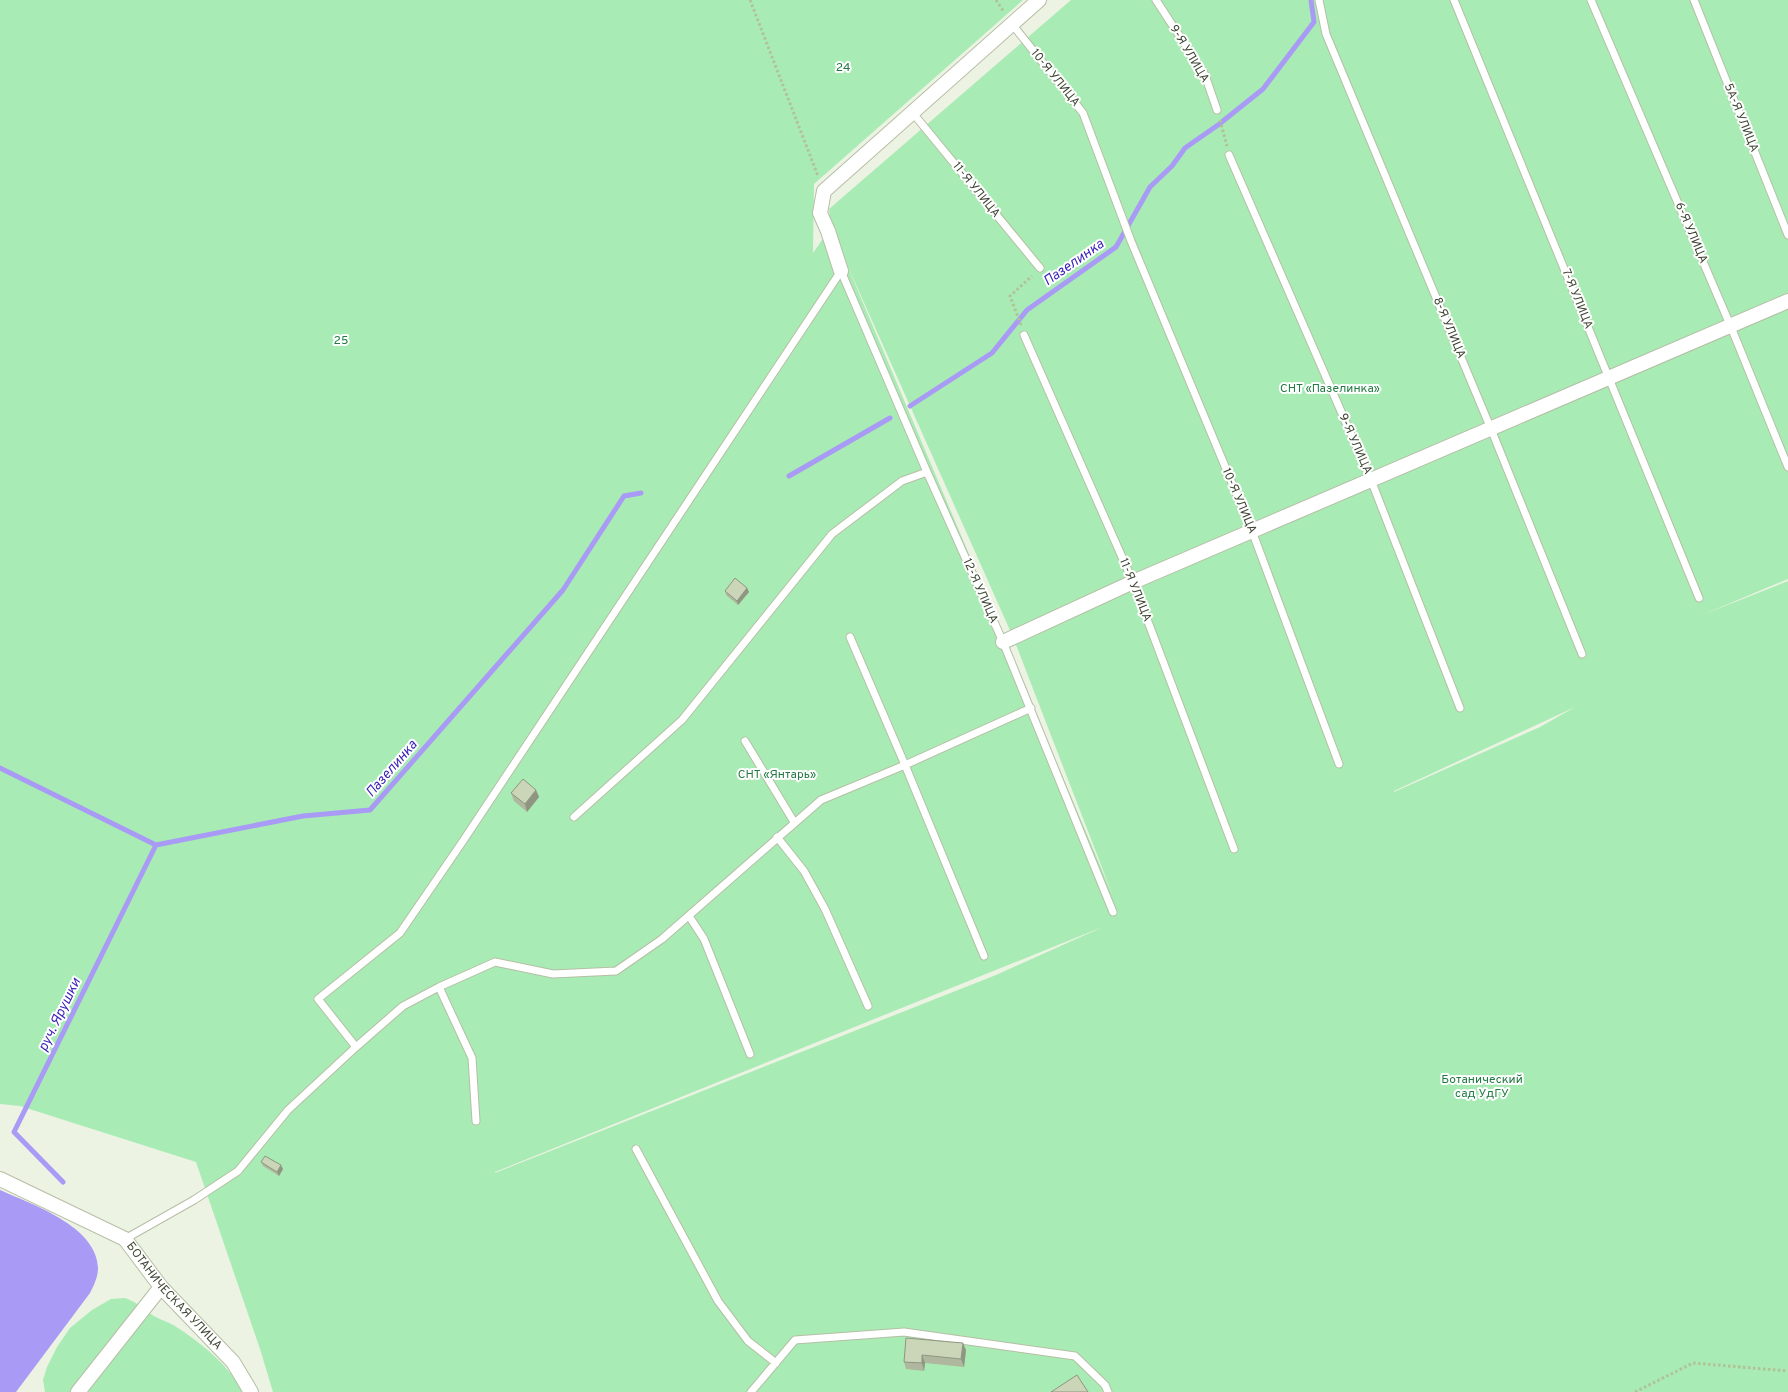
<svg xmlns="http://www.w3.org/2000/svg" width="1788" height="1392" viewBox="0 0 1788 1392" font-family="Overpass,sans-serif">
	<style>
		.green { fill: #a9ebb5; fill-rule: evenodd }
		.water { fill: #a89af5 }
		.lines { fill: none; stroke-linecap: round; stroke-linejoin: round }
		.stream { stroke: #a89af5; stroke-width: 5 }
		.lane-casing { stroke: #b5bfa5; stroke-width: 9 }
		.street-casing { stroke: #b5bfa5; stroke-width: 16 }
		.path { stroke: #b1c296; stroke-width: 3; stroke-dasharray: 2.5 2.5; stroke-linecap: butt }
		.lane { stroke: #fff; stroke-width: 7 }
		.street { stroke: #fff; stroke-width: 14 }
		.wall { fill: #afb89e }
		.shaded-wall { fill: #8e9681 }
		.building { fill: #cbd6b8; stroke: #8e9681 }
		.labels { text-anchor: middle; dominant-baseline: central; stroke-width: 4; stroke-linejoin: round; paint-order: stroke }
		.street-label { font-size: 12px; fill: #3f4633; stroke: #fff }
		.park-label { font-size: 12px; fill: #227b43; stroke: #fff }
		.water-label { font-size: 14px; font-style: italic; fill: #3d25b9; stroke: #fff }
	</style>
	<rect width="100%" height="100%" fill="#ecf3e3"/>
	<path class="green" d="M0,0H1023L814,184L813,253L831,227L829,209L1071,0H1788V579L1702,615L1788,581V1392H273L260,1349L196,1162L20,1106L0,1104ZM845,260L1013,637L1113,896ZM1575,707L1540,727L1394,792V791ZM1105,926L996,975L495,1173V1172Z
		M125,1298C137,1302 143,1309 154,1316C161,1320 168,1322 175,1326C201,1343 228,1364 243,1392H45L43,1380L47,1367L57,1347L70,1328L92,1310L111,1299Z"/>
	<path class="water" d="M0,1190C31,1204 97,1226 98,1268C98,1277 94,1285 90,1293L16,1392H0Z"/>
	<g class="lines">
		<path class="stream" d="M910,406L992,353L1027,310L1116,247L1150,187L1172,166L1185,148L1218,125L1263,89L1314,22L1311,0
			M789,476L890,418
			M0,768L156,845L303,816L370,810L563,590L624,496L641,493
			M63,1182L14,1132L156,845"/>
		<g class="lane-casing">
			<path id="lane" d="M1156,0L1205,75L1217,110
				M1319,0L1326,34L1491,429L1582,654
				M1454,0L1699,598
				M1591,0L1731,327L1788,467
				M1694,0L1788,235
				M1012,24L1083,113L1131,241L1252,531L1339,764
				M912,112L1040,268
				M1229,155L1371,480L1460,708
				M841,271L927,472L1003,642L1113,912
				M1024,335L1133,582L1234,849
				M850,637L905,765L984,956
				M745,741L794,822
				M574,817L682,720L832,534L902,481L927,472
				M777,837L804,871L825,909L868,1006
				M689,916L704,939L750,1054
				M439,987L472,1058L476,1121
				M356,1047L403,1006L439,987L495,962L553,974L616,971L662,939L821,800L905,765L1031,708
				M636,1149L718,1301L748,1341L776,1363
				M125,1239L194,1200L238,1171L288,1110L356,1047L318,999L400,933L463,841L841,271
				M751,1392L795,1340L904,1332L1075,1356L1105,1385L1108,1392"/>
		</g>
		<g class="street-casing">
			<g id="street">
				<path d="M841,271L828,231L820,213L824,191L1039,0"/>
				<path d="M1003,642L1133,582L1788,301"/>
				<path id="s1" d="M0,1179L125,1239L161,1287L233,1362L251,1392"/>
				<path d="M78,1392L161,1287"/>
			</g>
		</g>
		<path class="path" d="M750,0L818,176
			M996,0L1004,12
			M1220,120L1227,146
			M1021,325L1010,296L1032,276
			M1635,1392L1693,1363L1788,1371"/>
		<use href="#lane" class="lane"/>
		<use href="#street" class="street"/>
	</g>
	<path class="wall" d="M747,588L749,592L738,605L726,595L725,591Z
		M536,790L539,797L527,812L514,801L511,793Z
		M261,1162L283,1169L279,1176L263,1166Z
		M906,1338L966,1350L964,1367L925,1363L924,1371L906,1369L904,1362Z"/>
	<path class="shaded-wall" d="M747,588L749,592L738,605L737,601Z
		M536,790L539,797L527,812L525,804Z
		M281,1165L283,1169L279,1176L277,1172Z
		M963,1343L966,1350L964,1367L961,1359Z
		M922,1355L925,1363L924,1371L922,1363Z"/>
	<path class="building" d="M735,578L747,588L737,601L725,591Z
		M523,779L536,790L525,804L511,793Z
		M265,1156L281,1165L277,1172L261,1162Z
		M906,1338L963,1343L961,1359L922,1355V1363L904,1362Z
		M1077,1375L1088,1392H1051Z"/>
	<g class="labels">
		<g class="street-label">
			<text transform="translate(1189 54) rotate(59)">9-Я УЛИЦА</text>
			<text transform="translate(1055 78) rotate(51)">10-Я УЛИЦА</text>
			<text transform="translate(1741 118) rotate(68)">5А-Я УЛИЦА</text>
			<text transform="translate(976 190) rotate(51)">11-Я УЛИЦА</text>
			<text transform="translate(1691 233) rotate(67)">6-Я УЛИЦА</text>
			<text transform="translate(1577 299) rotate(68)">7-Я УЛИЦА</text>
			<text transform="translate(1449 328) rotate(67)">8-Я УЛИЦА</text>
			<text transform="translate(1355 444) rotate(66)">9-Я УЛИЦА</text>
			<text transform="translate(1239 501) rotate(67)">10-Я УЛИЦА</text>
			<text transform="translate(1135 590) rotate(68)">11-Я УЛИЦА</text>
			<text transform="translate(980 591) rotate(66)">12-Я УЛИЦА</text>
			<text stroke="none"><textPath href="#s1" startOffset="214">БОТАНИЧЕСКАЯ УЛИЦА</textPath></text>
		</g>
		<g class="park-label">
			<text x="843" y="68">24</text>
			<text x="341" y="341">25</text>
			<text x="1330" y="389">СНТ «Пазелинка»</text>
			<text x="777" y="775">СНТ «Янтарь»</text>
			<text x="1482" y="1080">Ботанический<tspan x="1482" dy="14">сад УдГУ</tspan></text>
		</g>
		<g class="water-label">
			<text transform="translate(1074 263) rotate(-35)">Пазелинка</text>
			<text transform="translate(392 769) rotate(-49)">Пазелинка</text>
			<text transform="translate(60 1015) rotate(-64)">руч. Ярушки</text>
		</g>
	</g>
</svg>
